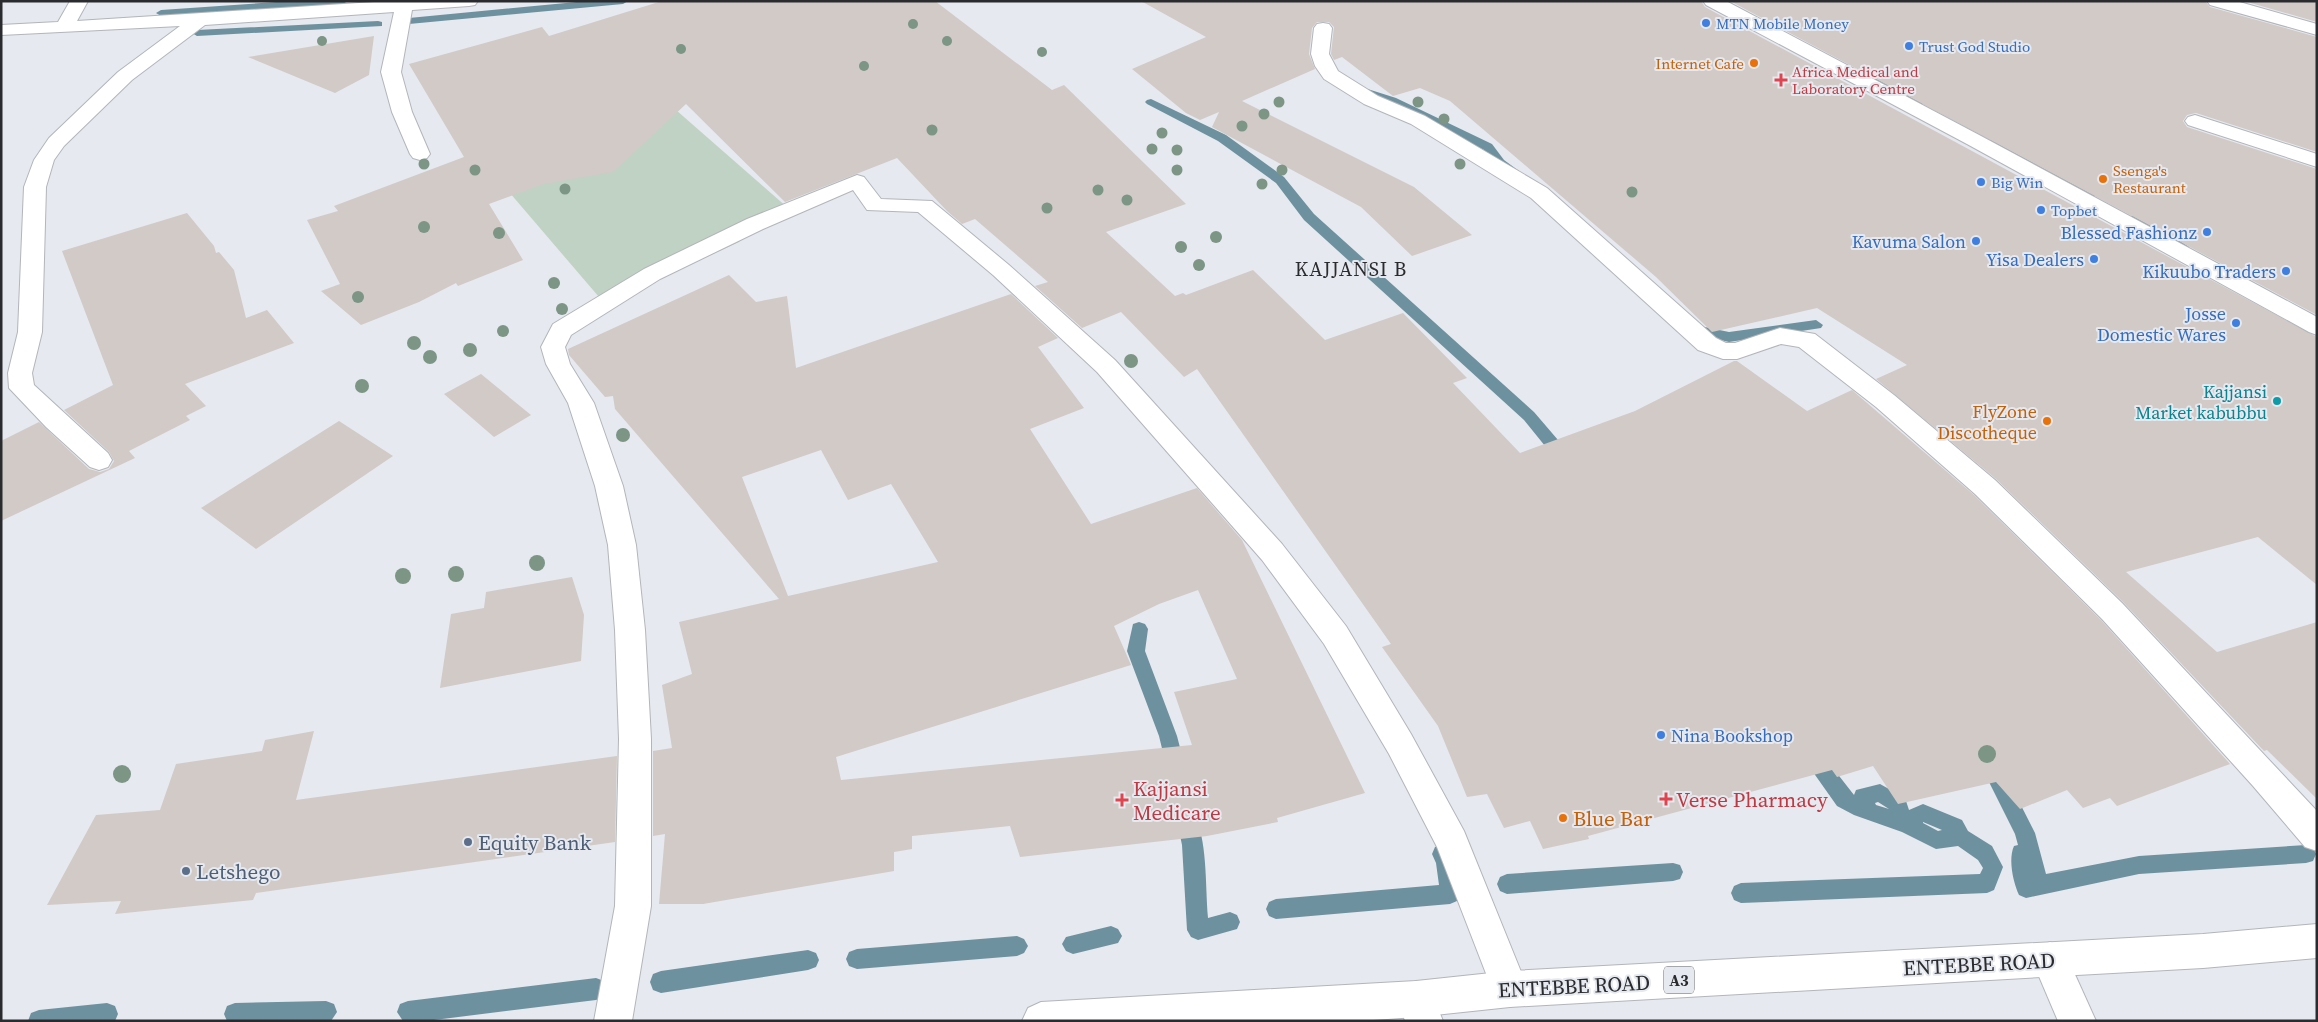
<svg xmlns="http://www.w3.org/2000/svg" width="2318" height="1022" viewBox="0 0 2318 1022" font-family="'Source Serif 4',serif">
	<style>
		.green { fill: #c0d2c3 }
		.lines { fill: none; stroke-linecap: round; stroke-linejoin: round }
		.stream { fill: #6d919f; fill-rule: evenodd }
		.building { fill: #d1cac7; fill-rule: evenodd }
		.service-casing { stroke: #b2b5ba; stroke-width: 2 }
		.minor-casing { stroke: #b2b5ba; stroke-width: 2 }
		.tertiary-casing { stroke: #b2b5ba; stroke-width: 2 }
		.primary-casing { stroke: #b2b5ba; stroke-width: 2 }
		.service { fill: #fff; fill-rule: evenodd }
		.minor { fill: #fff; fill-rule: evenodd }
		.tertiary { fill: #fff; fill-rule: evenodd }
		.primary { fill: #fff; fill-rule: evenodd }
		.tree { fill: #7c9585 }
		.shop-dot { fill: #3f7fe0; stroke: #e6e9ef; stroke-width: 2 }
		.food-dot { fill: #e8710a; stroke: #e6e9ef; stroke-width: 2 }
		.health-dot { fill: #e0444e; stroke: #e6e9ef; stroke-width: 2 }
		.culture-dot { fill: #0f9aa8; stroke: #e6e9ef; stroke-width: 2 }
		.service-dot { fill: #5c6f8a; stroke: #e6e9ef; stroke-width: 2 }
		.labels { text-anchor: middle; dominant-baseline: central; stroke-width: 4; stroke-linejoin: round; paint-order: stroke }
		.far-shop-label { font-size: 15px; fill: #366cbe; stroke: #e6e9ef; text-anchor: start }
		.far-food-label { font-size: 15px; fill: #c56008; stroke: #e6e9ef; text-anchor: end }
		.far-health-label { font-size: 15px; fill: #be3a42; stroke: #e6e9ef; text-anchor: start }
		.shield { fill: #e6e9ef; stroke: #626468; stroke-width: 1 }
		.shield-label { font-size: 16px; font-weight: bold; fill: #2a2b2e }
		.shop-label { font-size: 18px; fill: #366cbe; stroke: #e6e9ef; text-anchor: end }
		.culture-label { font-size: 18px; fill: #0d838f; stroke: #e6e9ef; text-anchor: end }
		.food-label { font-size: 18px; fill: #c56008; stroke: #e6e9ef; text-anchor: end }
		.quarter-label { font-size: 20px; letter-spacing: 1px; fill: #2a2b2e; stroke: #e6e9ef }
		.near-health-label { font-size: 21px; fill: #be3a42; stroke: #e6e9ef; text-anchor: start }
		.near-food-label { font-size: 21px; fill: #c56008; stroke: #e6e9ef; text-anchor: start }
		.near-service-label { font-size: 21px; fill: #4e5e75; stroke: #e6e9ef; text-anchor: start }
		.near-street-label { font-size: 21px; fill: #2a2b2e; stroke: #e6e9ef }
	</style>
	<rect width="100%" height="100%" fill="#e6e9ef"/>
	<path class="green" d="M676,110L788,208L755,224L739,242L605,304L473,150Z"/>
	<g class="lines">
		<path class="stream" d="M291,1H348L343,4L161,16L156,13L161,10Z
			M587,1H628L623,4L409,24L404,21L409,18Z
			M378,21L382,22V26L197,36L192,33L197,30Z
			M1877,77L1921,101L1923,103L1921,105H1913L1873,82L1871,80L1873,78Z
			M1355,85L1396,98L1492,144L1504,160L1519,171L1517,174H1509L1496,166L1484,150L1388,102L1351,90L1349,88Z
			M1151,99L1226,135L1284,177L1314,214L1534,412L1570,454L1572,458L1570,462L1564,464L1558,462L1524,420L1304,220L1276,183L1218,141L1147,104L1145,102L1147,100Z
			M1995,138L2012,145L2032,161L2098,193L2096,196H2088L2024,167L1989,142L1991,139Z
			M2137,214L2142,215L2189,247L2187,250H2177L2132,221L2131,218L2132,215Z
			M1816,320L1823,325L1821,328L1729,342L1690,333L1685,326L1692,321L1700,326L1729,332Z
			M1139,622L1145,624L1148,629L1145,651L1177,736L1185,767L1182,773L1175,775L1168,773L1159,736L1127,651L1133,624Z
			M1811,747L1818,749L1854,795L1856,790L1880,784L1905,798L1909,810L1923,804L1962,820L1968,831L1992,846L2003,867L1994,890L1987,893L1741,903L1734,900L1731,893L1734,886L1741,883L1980,874L1983,868L1978,860L1958,846L1936,849L1902,832L1854,815L1837,806L1801,755L1804,749ZM1878,802L1889,809L1876,805L1875,803ZM1923,823V822L1942,830L1938,831Z
			M1994,764L2001,766L2035,833L2046,874L2139,856L2306,845L2313,847L2316,854L2313,861L2306,863L2139,874L2026,898L2019,895C2013,882 2008,859 2014,846L2018,845L2015,834L1984,772L1987,766Z
			M1186,807L1193,810C1208,841 1205,883 1208,918L1230,912L1237,915L1240,922L1237,929L1198,940L1191,937L1187,930L1182,845L1176,816L1179,810Z
			M1442,845L1449,847C1457,861 1464,886 1457,901L1450,904L1276,919L1269,916L1266,909L1269,902L1276,899L1439,885L1436,863L1432,854L1435,847Z
			M1673,863L1680,865L1683,872L1680,879L1673,881L1507,894L1500,891L1497,884L1500,877L1507,874Z
			M1111,926L1118,929L1122,936L1118,943L1073,954L1066,951L1062,944L1066,937Z
			M1017,936L1024,939L1028,946L1024,953L1017,956L857,969L849,966L846,959L849,952L857,949Z
			M808,950L816,953L819,960L816,967L808,970L661,993L653,990L650,982L653,974L661,971Z
			M596,978L604,981L607,989L604,997L596,1000L426,1021H403L397,1012L400,1004L408,1001Z
			M326,1001L334,1004L337,1012L331,1021H227L224,1014L227,1006L235,1003Z
			M107,1003L115,1006L118,1014L115,1021H28L31,1013L39,1010Z"/>
	</g>
	<path class="building" d="M662,1H935L1052,90L1064,85L1186,204L1106,232L1175,296L1183,293L1186,295L1253,270L1325,340L1403,313L1467,378L1453,383L1520,453L1635,411L1734,361H1737L1807,411L1852,390L1974,495L2101,620L2230,764L2117,806L2110,798L2083,808L2067,790L2020,809L1996,782L1898,804L1873,766L1837,777L1832,770L1588,836L1589,839L1543,849L1530,821L1504,828L1487,794L1467,797L1438,726L1382,647L1391,644L1197,369L1184,377L1121,312L1082,328L1035,286L1048,282L975,219L962,224L947,211L897,158L785,202L686,104L613,172L544,184L489,204L523,260L458,286L456,283L419,302L361,325L321,291L340,284L307,220L338,211L334,206L464,157L409,64L542,27L549,36Z
		M1141,1H1701L1705,7L2317,337V585L2258,537L2126,572L2217,652L2317,622V799L2267,750L2264,751L2123,602L1996,479L1876,379L1907,365L1817,308L1712,332L1656,277L1450,101L1420,88L1393,96L1342,57L1334,60L1331,54L1334,27L1329,22H1317L1312,28L1309,54L1315,69L1242,101L1414,187L1472,235L1412,256L1361,207L1212,127L1219,112L1200,120L1186,113L1132,69L1206,37Z
		M1730,1H2205L2210,7L2317,37V152L2196,113L2187,115L2183,121L2187,127L2317,169V315Z
		M2244,1H2317V22Z
		M374,36L369,75L335,93L248,57Z
		M187,213L214,246L216,253L219,252L234,270L246,318L267,310L294,343L185,384L206,406L186,416L190,420L129,451L135,458L1,521V441L39,422L89,469L100,472L109,469L114,461L109,452L64,410L113,385L62,251Z
		M729,275L756,302L787,296L796,368L1011,294L1058,338L1038,347L1084,408L1030,429L1091,524L1197,488L1242,540L1365,793L1277,818L1278,822L1207,836L1020,857L1010,826L912,836V849L894,852V871L703,904H659L665,834L653,836V751L672,748L662,685L692,674L679,622L779,599L615,409L613,396L605,397L569,355L568,349ZM821,450L848,500L891,484L938,562L788,596L742,477ZM1198,590L1237,679L1174,692L1192,745L841,780L836,757L1131,665L1114,626L1159,604Z
		M481,374L531,415L494,437L444,394Z
		M339,421L393,456L256,549L201,508Z
		M572,577L584,615L581,661L440,688L451,614L484,608L486,592Z
		M314,731L296,800L617,756L615,842L256,893L253,900L115,914L121,901L47,905L96,815L160,810L176,764L262,751L265,740Z"/>
	<g class="lines">
		<g class="service-casing">
			<path id="service" d="M2050,942L2063,948L2096,1021H2058L2032,960L2037,948Z"/>
		</g>
		<g class="minor-casing">
			<path id="minor" d="M70,1H88L77,21L390,1H478L475,5L469,6L412,10L401,72L412,112L430,154L427,158L420,160L413,158L410,154L392,112L381,72L394,12L205,25L132,80L64,146L54,160L46,187L42,332L32,373L34,385L108,453L112,460L108,467L99,470L90,467L46,427L9,388L8,373L18,332L24,187L34,160L49,138L118,72L180,26L1,35V25L58,22Z
				M2207,1H2236L2317,24V35L2210,5Z
				M1323,23L1329,24L1332,28L1329,54L1338,71L1378,96L1425,116L1547,188L1716,338L1726,343H1735L1780,328L1815,334L1894,395L1995,480L2122,603L2317,811V851L2305,847L2253,786L2102,619L1975,494L1876,407L1799,347L1781,344L1737,359H1723L1698,350L1531,198L1411,124L1364,104L1324,79L1315,66L1311,54L1314,28L1317,24Z
				M2195,115L2317,154V167L2188,125L2185,121L2188,117Z
				M857,175L864,177L881,199L932,201L1009,265L1115,360L1282,544L1346,626L1411,734L1464,831L1528,989L1523,1002L1510,1007L1497,1002L1437,847L1389,754L1324,644L1262,560L1097,372L993,275L918,212L867,210L853,190L763,229L660,279L571,335L565,347L570,364L594,403L623,486L636,545L645,630L651,739V906L632,1021H594L615,906L619,739L615,630L608,545L595,486L568,403L546,364L541,347L553,324L644,269L747,219Z
				M1416,981L1429,986L1443,1021H1405L1398,999L1403,986Z"/>
		</g>
		<g class="tertiary-casing">
			<path id="tertiary" d="M1703,1H1726L1981,136L2317,317V335L2309,332L1967,144L1706,5Z"/>
		</g>
		<g class="primary-casing">
			<path id="primary" d="M2317,924V958L2203,968L1510,1007L1416,1017L1359,1021H1022L1028,1008L1041,1002L1416,981L1510,971L2203,934Z"/>
		</g>
		<use href="#service" class="service"/>
		<use href="#minor" class="minor"/>
		<use href="#tertiary" class="tertiary"/>
		<use href="#primary" class="primary"/>
	</g>
	<g class="tree">
		<circle cx="913" cy="24" r="5"/>
		<circle cx="322" cy="41" r="5"/>
		<circle cx="947" cy="41" r="5"/>
		<circle cx="681" cy="49" r="5"/>
		<circle cx="1042" cy="52" r="5"/>
		<circle cx="864" cy="66" r="5"/>
		<circle cx="1279" cy="102" r="5.5"/>
		<circle cx="1418" cy="102" r="5.5"/>
		<circle cx="1264" cy="114" r="5.5"/>
		<circle cx="1444" cy="119" r="5.5"/>
		<circle cx="1242" cy="126" r="5.5"/>
		<circle cx="932" cy="130" r="5.5"/>
		<circle cx="1162" cy="133" r="5.5"/>
		<circle cx="1152" cy="149" r="5.5"/>
		<circle cx="1177" cy="150" r="5.5"/>
		<circle cx="424" cy="164" r="5.5"/>
		<circle cx="1460" cy="164" r="5.5"/>
		<circle cx="475" cy="170" r="5.5"/>
		<circle cx="1177" cy="170" r="5.5"/>
		<circle cx="1282" cy="170" r="5.5"/>
		<circle cx="1262" cy="184" r="5.5"/>
		<circle cx="565" cy="189" r="5.5"/>
		<circle cx="1098" cy="190" r="5.5"/>
		<circle cx="1632" cy="192" r="5.5"/>
		<circle cx="1127" cy="200" r="5.5"/>
		<circle cx="1047" cy="208" r="5.5"/>
		<circle cx="424" cy="227" r="6"/>
		<circle cx="499" cy="233" r="6"/>
		<circle cx="1216" cy="237" r="6"/>
		<circle cx="1181" cy="247" r="6"/>
		<circle cx="1199" cy="265" r="6"/>
		<circle cx="554" cy="283" r="6"/>
		<circle cx="358" cy="297" r="6"/>
		<circle cx="562" cy="309" r="6"/>
		<circle cx="503" cy="331" r="6"/>
		<circle cx="414" cy="343" r="7"/>
		<circle cx="470" cy="350" r="7"/>
		<circle cx="430" cy="357" r="7"/>
		<circle cx="1131" cy="361" r="7"/>
		<circle cx="362" cy="386" r="7"/>
		<circle cx="623" cy="435" r="7"/>
		<circle cx="537" cy="563" r="8"/>
		<circle cx="456" cy="574" r="8"/>
		<circle cx="403" cy="576" r="8"/>
		<circle cx="1987" cy="754" r="9"/>
		<circle cx="122" cy="774" r="9"/>
	</g>
	<g class="shop-dot">
		<circle cx="1706" cy="23" r="5"/>
		<circle cx="1909" cy="46" r="5"/>
		<circle cx="1981" cy="182" r="5"/>
		<circle cx="2041" cy="210" r="5"/>
		<circle cx="2207" cy="232" r="5"/>
		<circle cx="1976" cy="241" r="5"/>
		<circle cx="2094" cy="259" r="5"/>
		<circle cx="2286" cy="271" r="5"/>
		<circle cx="2236" cy="323" r="5"/>
		<circle cx="1661" cy="735" r="5"/>
	</g>
	<g class="food-dot">
		<circle cx="1754" cy="63" r="5"/>
		<circle cx="2103" cy="179" r="5"/>
		<circle cx="2047" cy="421" r="5"/>
		<circle cx="1563" cy="818" r="5"/>
	</g>
	<g class="health-dot">
		<path d="M1778.5 72.5h5v5h5v5h-5v5h-5v-5h-5v-5h5z"/>
		<path d="M1663.5 791.5h5v5h5v5h-5v5h-5v-5h-5v-5h5z"/>
		<path d="M1119.5 792.5h5v5h5v5h-5v5h-5v-5h-5v-5h5z"/>
	</g>
	<circle class="culture-dot" cx="2277" cy="401" r="5"/>
	<g class="service-dot">
		<circle cx="468" cy="842" r="5"/>
		<circle cx="186" cy="871" r="5"/>
	</g>
	<g class="labels">
		<g class="far-shop-label">
			<text x="1716" y="23">MTN Mobile Money</text>
			<text x="1919" y="46">Trust God Studio</text>
			<text x="1991" y="182">Big Win</text>
			<text x="2051" y="210">Topbet</text>
		</g>
		<g class="far-food-label">
			<text x="1744" y="63">Internet Cafe</text>
			<text x="2113" y="170" text-anchor="start">Ssenga's<tspan x="2113" dy="17">Restaurant</tspan></text>
		</g>
		<g class="far-health-label">
			<text x="1792" y="71">Africa Medical and<tspan x="1792" dy="17">Laboratory Centre</tspan></text>
		</g>
		<rect class="shield" x="1664" y="966.5" width="30" height="27" rx="4"/>
		<g class="shield-label">
			<text x="1679" y="980">A3</text>
		</g>
		<g class="shop-label">
			<text x="2197" y="232">Blessed Fashionz</text>
			<text x="1966" y="241">Kavuma Salon</text>
			<text x="2084" y="259">Yisa Dealers</text>
			<text x="2276" y="271">Kikuubo Traders</text>
			<text x="2226" y="313">Josse<tspan x="2226" dy="21">Domestic Wares</tspan></text>
			<text x="1671" y="735" text-anchor="start">Nina Bookshop</text>
		</g>
		<g class="culture-label">
			<text x="2267" y="391">Kajjansi<tspan x="2267" dy="21">Market kabubbu</tspan></text>
		</g>
		<g class="food-label">
			<text x="2037" y="411">FlyZone<tspan x="2037" dy="21">Discotheque</tspan></text>
		</g>
		<g class="quarter-label">
			<text x="1351" y="269">KAJJANSI B</text>
		</g>
		<g class="near-health-label">
			<text x="1133" y="788">Kajjansi<tspan x="1133" dy="24">Medicare</tspan></text>
			<text x="1676" y="799">Verse Pharmacy</text>
		</g>
		<g class="near-food-label">
			<text x="1573" y="818">Blue Bar</text>
		</g>
		<g class="near-service-label">
			<text x="478" y="842">Equity Bank</text>
			<text x="196" y="871">Letshego</text>
		</g>
		<g class="near-street-label">
			<text transform="translate(1979 964) rotate(-3)">ENTEBBE ROAD</text>
			<text transform="translate(1574 986) rotate(-3)">ENTEBBE ROAD</text>
		</g>
	</g>
	<rect width="2318" height="1022" fill="none" stroke="#2a2b2e" stroke-width="5"/>
</svg>
